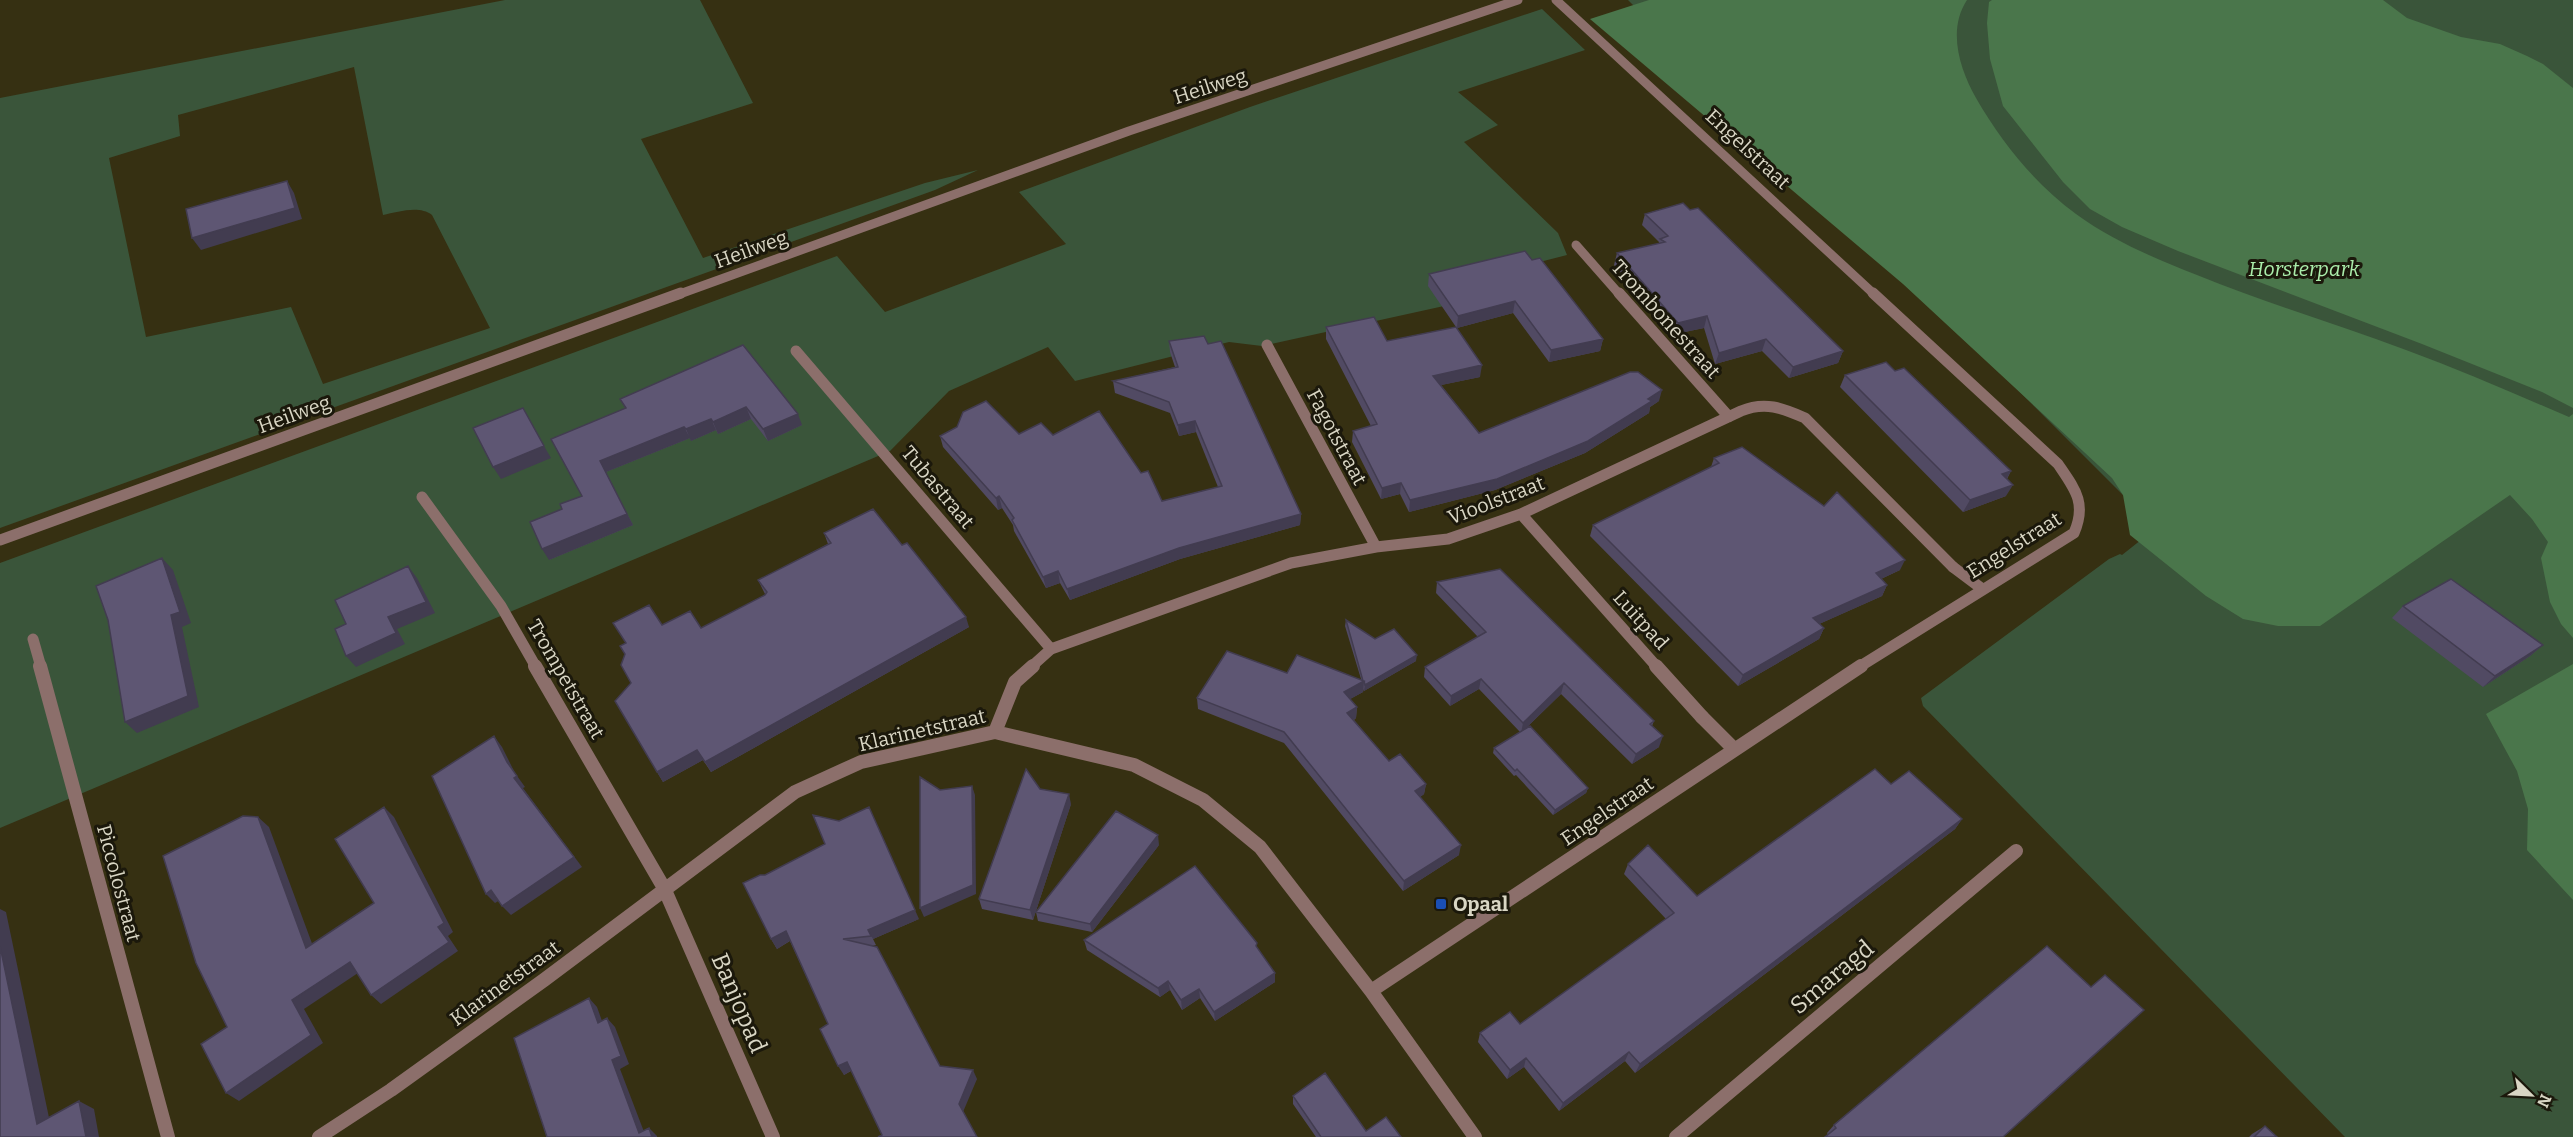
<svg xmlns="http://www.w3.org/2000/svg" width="2573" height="1137" viewBox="0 0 2573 1137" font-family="Bitter,serif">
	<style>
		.green { fill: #3a553a; fill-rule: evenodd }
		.forest { fill: #4a764b }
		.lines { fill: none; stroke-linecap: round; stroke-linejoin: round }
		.pedestrian-far1 { stroke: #8c6f6b; stroke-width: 11 }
		.pedestrian { stroke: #8c6f6b; stroke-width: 14 }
		.minor-far2 { stroke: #8c6f6b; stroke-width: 9 }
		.minor-far1 { stroke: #8c6f6b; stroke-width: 11 }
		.minor { stroke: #8c6f6b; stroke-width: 14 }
		.tertiary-far1 { stroke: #8c6f6b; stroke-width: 9 }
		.tertiary { stroke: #8c6f6b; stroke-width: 11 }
		.wall { fill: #514a63 }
		.shaded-wall { fill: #423c50 }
		.building { fill: #5e5673; stroke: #423c50; stroke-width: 1.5 }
		.transit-dot { fill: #1a4fb4; stroke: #1b180b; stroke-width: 2 }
		.labels { text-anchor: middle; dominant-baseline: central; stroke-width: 6; stroke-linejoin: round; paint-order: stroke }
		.street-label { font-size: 20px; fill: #d9d6c4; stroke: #1b180b }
		.park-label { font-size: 20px; font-style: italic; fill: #abeeab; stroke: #1b180b }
		.poi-label { font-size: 20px; font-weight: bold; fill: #d9d6c4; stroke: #1b180b; text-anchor: start }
		.near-street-label { font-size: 24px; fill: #d9d6c4; stroke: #1b180b }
	</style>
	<rect width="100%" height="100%" fill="#363012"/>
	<path class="green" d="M505,0H700L753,103L641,139L703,258L925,183L978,170L935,190L0,528V98ZM354,67L383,215C398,212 419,205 432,215L490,328L323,384L291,307L146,337L109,158L180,136L178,115Z
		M1628,0H2573V1137H2345L1923,706L1921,698L2109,559L2120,554L2122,555L2156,528Z
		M1542,9L1585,50L1458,92L1498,125L1464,142L1558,233L1567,255L1433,289L1444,306L1262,346L1229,342L1075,381L1048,347L949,391L890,451L0,828V563L837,256L885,312L1066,244L1019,192L1250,107Z"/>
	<path class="forest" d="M1649,0H1967C1947,30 1960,70 1976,98C2002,143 2034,183 2076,214C2113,241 2154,258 2197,275C2266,303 2336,324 2406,350C2461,370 2515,394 2569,417L2573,414V638L2561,624L2550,602L2541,558L2548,542L2532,519L2510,495L2320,626H2278L2243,619L2206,596L2130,535L2123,495L2112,478L1903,284L1590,19Z
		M1992,0H2383L2407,18L2461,37L2500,44L2527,56L2543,64L2573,88V408L2542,392L2422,344L2178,251L2122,227L2090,209L2063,182L2003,106L1990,59L1987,23L1989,2Z
		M2573,664V900L2527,850L2528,809L2517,771L2486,714Z"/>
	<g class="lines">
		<path class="pedestrian-far1" d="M1953,567L1981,588"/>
		<path class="pedestrian" d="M1702,717L1734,749"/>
		<path class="minor-far2" d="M1556,0L1875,295
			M1576,245L1620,295"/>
		<path class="minor-far1" d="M1619,293L1729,417
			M1267,345L1376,547
			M796,351L1051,649
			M422,497L501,606L536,667
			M1521,514L1657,667
			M33,639L41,667
			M1031,667L1051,649L1291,563L1376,547L1448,539L1521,514L1741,411C1765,401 1782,408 1805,418L1953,567
			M1859,667L2074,533C2087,503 2075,489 2058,464L1873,293"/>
		<path class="minor" d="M40,666L168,1137
			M535,666L664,888L773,1137
			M1656,666L1702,717
			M995,732L1015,682L1033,666
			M1371,991L1861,666
			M319,1137L391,1090L544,980L795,792L861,762L995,732L1134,765L1203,800L1260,847L1371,991L1475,1137
			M1676,1137L2016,851"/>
		<path class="tertiary-far1" d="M677,295L1129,131L1518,0"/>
		<path class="tertiary" d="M0,540L681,293"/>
	</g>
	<path class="wall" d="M1645,214L1843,351L1838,363L1789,378L1762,351L1715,364L1704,328L1675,334L1614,265L1617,253L1659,244V242L1642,225Z
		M1532,260L1603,339L1600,351L1549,362L1513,313L1457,328L1480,377L1441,385L1479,433L1659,401L1650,407L1649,413L1585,453L1495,490L1409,512L1400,494L1381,499L1352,442L1353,431L1371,426L1326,339V327L1387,341L1456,327L1428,286L1429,274Z
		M1169,341L1208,344L1301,514L1300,525L1180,559L1070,600L1060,583L1046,588L1014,531L1013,525L1002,508L998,510L943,447L940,436L1019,434L1053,435L1141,473L1162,501L1218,487L1196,432L1179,436L1170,413L1115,393L1113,381L1175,367L1170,352Z
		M743,345L802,425L768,441L751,419L718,434L716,430L691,441L690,438L606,472L633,525L549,560L582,496L625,408L620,399Z
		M1895,371L2011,471L2007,479L2006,496L1963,512L1840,387L1845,375Z
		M1714,458L1900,570L1881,579L1887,585L1882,596L1819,624L1824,628L1819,639L1738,686L1590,536L1593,525L1711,467Z
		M824,533L902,545L969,627L711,772L703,760L663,782L657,772L631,683L662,625L701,628L765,595V594L758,580L828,544Z
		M1437,582L1654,721L1652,726L1659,747L1632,764L1561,694L1525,729L1588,788L1586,793L1553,815L1516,775L1514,776L1493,753L1494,748L1520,732L1479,689L1450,706L1424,677L1425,667L1478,637L1436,593Z
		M2403,606L2543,645L2530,656L2483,687L2392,618Z
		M1346,620L1375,639L1416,661L1364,691V689L1363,692L1350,699L1357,707L1356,718L1354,720L1389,761L1426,784L1424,794L1420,797L1459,855L1403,891L1284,743L1198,709L1197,698L1287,673L1361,679L1345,626Z
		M1891,784L1962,819L1955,829L1635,1073L1625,1061L1559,1111L1524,1067L1507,1079L1478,1042L1480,1033L1520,1024L1666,919L1624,874L1628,864L1697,896Z
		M1071,804L1033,920L982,909L979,899Z
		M1159,845L1092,932L1038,921L1036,912Z
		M919,919L873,939L876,945L872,946L940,1066L977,1079L882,1135L851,1071L844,1075L828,1024L790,941L777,949L771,939Z
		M1084,940L1257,948L1275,973V982L1215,1021L1200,998L1182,1010L1170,990L1160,997L1087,950Z
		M1293,1096L1366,1131L1401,1137H1316L1293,1104Z
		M1834,1125L2003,1137L1828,1135L1827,1133Z
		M2265,1126L2277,1137H2249L2252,1134Z"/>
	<path class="shaded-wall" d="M287,181L294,193L302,219L201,250L192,238Z
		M1515,301L1513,313L1457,328L1458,316Z
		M1707,316L1704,328L1675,334L1678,323Z
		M1603,339L1600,351L1549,362L1551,350Z
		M1766,339L1762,351L1715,364L1719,353Z
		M1843,351L1838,363L1789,378L1793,367Z
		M1482,365L1480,377L1432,387L1433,376Z
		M1662,390L1659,401L1650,407L1649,413L1585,453L1495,490L1409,512L1410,500L1648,399Z
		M746,407L751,419L718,434L713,422Z
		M798,414L802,425L768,441L763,429Z
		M711,419L716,430L691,441L686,429Z
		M1195,421L1196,432L1179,436L1178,425Z
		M684,427L690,438L606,472L633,525L549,560L542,549L627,514L600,461Z
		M544,446L551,458L501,479L493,467Z
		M2011,471L2004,483L2002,474Z
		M1401,483L1400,494L1381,499L1382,488Z
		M2013,485L2006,496L1963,512L1970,500Z
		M999,496L1002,508L998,510L996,498Z
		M1301,514L1300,525L1180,559L1070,600L1067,589L1179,548Z
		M162,558L173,570L191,623L182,627L199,707L137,733L125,722L171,615Z
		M1905,560L1900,570L1870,584L1876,573Z
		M408,566L417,578L435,613L397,629L405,644L356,667L346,656L388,617Z
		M1058,571L1060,583L1046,588L1043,577Z
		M1887,585L1882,596L1808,629L1813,618Z
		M966,617L969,627L711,772L705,762Z
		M1824,628L1819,639L1738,686L1743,675Z
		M2543,645L2530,656L2483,687L2495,676Z
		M1417,655L1416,661L1364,691L1365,685Z
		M1481,679L1479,689L1450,706L1451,696Z
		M1364,681L1363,692L1343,703L1344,692Z
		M1564,683L1561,694L1521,733L1523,723Z
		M1357,707L1356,718L1347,724V713Z
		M494,736L502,747L515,773L525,787L523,788L582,867L511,915L502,906L514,778Z
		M1663,736L1659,747L1632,764L1636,754Z
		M697,750L703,760L663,782L657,772Z
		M1426,784L1424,794L1414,802L1415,791Z
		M972,786L975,795L976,894L924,917L920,908Z
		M1588,788L1586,793L1553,815L1555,810Z
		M1069,794L1071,804L1033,920L1030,910Z
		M384,807L394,817L453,932L448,936L458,951L381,1004L371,995L438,927Z
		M258,817L269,827L317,957L306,948Z
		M1962,819L1955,829L1635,1073L1640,1064Z
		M1158,835L1159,845L1092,932L1090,924Z
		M1461,845L1459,855L1403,891L1404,881Z
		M491,890L500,900L495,903L486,894Z
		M0,909L6,912L52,1132L37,1124L0,946Z
		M915,910L919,919L873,939L868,930Z
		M786,931L791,940L777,949L771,939Z
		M350,962L361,971L304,1009L323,1043L239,1101L226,1093L292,1000Z
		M1275,973V982L1215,1021L1214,1012Z
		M1168,981L1170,990L1160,997L1158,988Z
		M1199,989L1200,998L1182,1010L1181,1000Z
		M589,998L597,1007L606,1032L598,1023Z
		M607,1018L615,1027L629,1064L620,1069L646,1137L639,1133L612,1060Z
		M1629,1052L1625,1061L1559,1111L1563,1103Z
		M1526,1058L1524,1067L1507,1079L1510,1070Z
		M847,1062L852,1070L844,1075L838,1066Z
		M973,1070L977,1079L963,1112L959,1104Z
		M79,1101L94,1109L99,1137H86Z
		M649,1128L657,1136V1137H652Z"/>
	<path class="building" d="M287,181L295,208L192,238L186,209Z
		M1683,203L1690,210L1698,208L1843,351L1793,367L1766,339L1719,353L1707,316L1678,323L1617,253L1665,242L1660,239L1668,236L1645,214Z
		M1525,251L1532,260L1540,258L1603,339L1551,350L1515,301L1458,316L1429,274Z
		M1374,317L1387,341L1456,327L1482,365L1433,376L1479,433L1630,372H1638L1662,390L1648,399L1652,401L1588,441L1497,479L1410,500L1401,483L1382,488L1353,431L1377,424L1326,327Z
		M1204,336L1208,344L1221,341L1301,514L1179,548L1067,589L1058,571L1043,577L1012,520L1014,518L999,496L996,498L940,436L957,427L963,412L986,401L1019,434L1041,423L1053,435L1099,411L1141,473L1148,471L1162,501L1222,486L1195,421L1178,425L1169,402L1113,381L1178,367L1169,341Z
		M743,345L798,414L763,429L746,407L713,422L711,419L686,429L684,427L600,461L627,514L542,549L530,522L562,509L560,504L582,496L551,439L626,408L620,399Z
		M1886,362L1895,371L1904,368L2011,471L2002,474L2013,485L1970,500L1845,375Z
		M523,408L544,446L493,467L473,428Z
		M1742,447L1824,506L1837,492L1905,560L1876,573L1887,585L1813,618L1824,628L1743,675L1593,525L1719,463L1714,458Z
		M873,509L902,545L907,543L966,617L705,762L697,750L657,772L615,701L631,683L621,665L625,654L620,646L626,643L613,623L649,605L662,625L690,611L701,628L765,595L767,592L758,580L831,543L824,533Z
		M162,558L180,612L171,615L188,696L125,722L108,620L96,586Z
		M408,566L426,602L388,617L396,633L346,656L335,629L346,624L335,600Z
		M1500,569L1654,721L1650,724L1663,736L1636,754L1564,683L1523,723L1481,679L1451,696L1425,667L1486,632L1437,582Z
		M2451,579L2543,645L2495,676L2403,606Z
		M1346,620L1375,639L1394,629L1417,655L1365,685L1364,681H1363Z
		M1227,651L1287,673L1297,655L1364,681L1344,692L1357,707L1347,713L1389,761L1400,754L1426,784L1415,791L1461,845L1404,881L1284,732L1197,698Z
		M1530,726L1588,788L1555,810L1517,769L1515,771L1494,748Z
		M494,736L507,762L517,776L514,778L574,857L502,906L491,890L486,894L432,776Z
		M1026,769L1040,789L1069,794L1030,910L979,899Z
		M1875,769L1891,784L1909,771L1962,819L1640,1064L1629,1052L1563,1103L1526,1058L1510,1070L1480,1033L1510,1012L1520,1024L1674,913L1628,864L1648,845L1697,896Z
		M920,777L940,790L972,786L973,885L920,908Z
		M384,807L444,923L438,927L449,942L371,995L350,962L292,1000L311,1035L226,1093L201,1044L227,1027L196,963L163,856L243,816L258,817L306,948L374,903L335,839Z
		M869,807L915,910L868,930L871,936L843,939L877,947L940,1066L973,1070L959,1104L977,1137H878L882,1135L847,1062L838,1066L820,1029L828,1024L786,931L771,939L743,883L760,875H765L825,844L813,815L839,821Z
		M1116,811L1158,835L1090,924L1036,912Z
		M1195,866L1257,943L1256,946L1275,973L1214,1012L1199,989L1181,1000L1168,981L1158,988L1084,940Z
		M0,946L37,1124L79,1101L86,1137H0Z
		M2047,946L2091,987L2105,975L2144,1010L2003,1137H1825L1836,1128L1834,1125Z
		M589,998L598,1023L607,1018L621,1056L612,1060L639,1133L649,1128L652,1137H547L514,1038Z
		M1325,1073L1366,1131L1386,1117L1401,1137H1321L1293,1096Z
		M2265,1126L2277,1137H2254Z"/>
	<rect class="transit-dot" x="1435" y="898" width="12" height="12" rx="3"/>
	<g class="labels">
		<g class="street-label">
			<text transform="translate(1210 86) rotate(-18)">Heilweg</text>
			<text transform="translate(1748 149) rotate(43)">Engelstraat</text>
			<text transform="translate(751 249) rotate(-20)">Heilweg</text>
			<text transform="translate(1666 319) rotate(48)">Trombonestraat</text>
			<text transform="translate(294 414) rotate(-20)">Heilweg</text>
			<text transform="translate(1337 437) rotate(62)">Fagotstraat</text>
			<text transform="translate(938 487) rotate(50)">Tubastraat</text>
			<text transform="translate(1496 500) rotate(-21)">Vioolstraat</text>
			<text transform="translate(2014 545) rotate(-32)">Engelstraat</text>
			<text transform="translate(1641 620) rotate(48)">Luitpad</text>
			<text transform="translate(566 679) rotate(60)">Trompetstraat</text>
			<text transform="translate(922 730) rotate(-13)">Klarinetstraat</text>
			<text transform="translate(1607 811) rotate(-34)">Engelstraat</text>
			<text transform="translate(119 883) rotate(75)">Piccolostraat</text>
			<text transform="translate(505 983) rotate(-36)">Klarinetstraat</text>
		</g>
		<g class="park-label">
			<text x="2304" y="269">Horsterpark</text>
		</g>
		<g class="poi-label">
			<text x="1453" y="904">Opaal</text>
		</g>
		<g class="near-street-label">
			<text transform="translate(1832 977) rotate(-40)">Smaragd</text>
			<text transform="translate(739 1003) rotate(67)">Banjopad</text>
		</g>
	</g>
	<g transform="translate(2531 1095) rotate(114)" stroke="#1b180b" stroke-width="4.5" paint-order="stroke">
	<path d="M0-4.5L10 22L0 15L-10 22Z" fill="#d9d6c4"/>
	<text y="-9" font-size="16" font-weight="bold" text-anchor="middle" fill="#d9d6c4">N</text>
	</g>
</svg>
